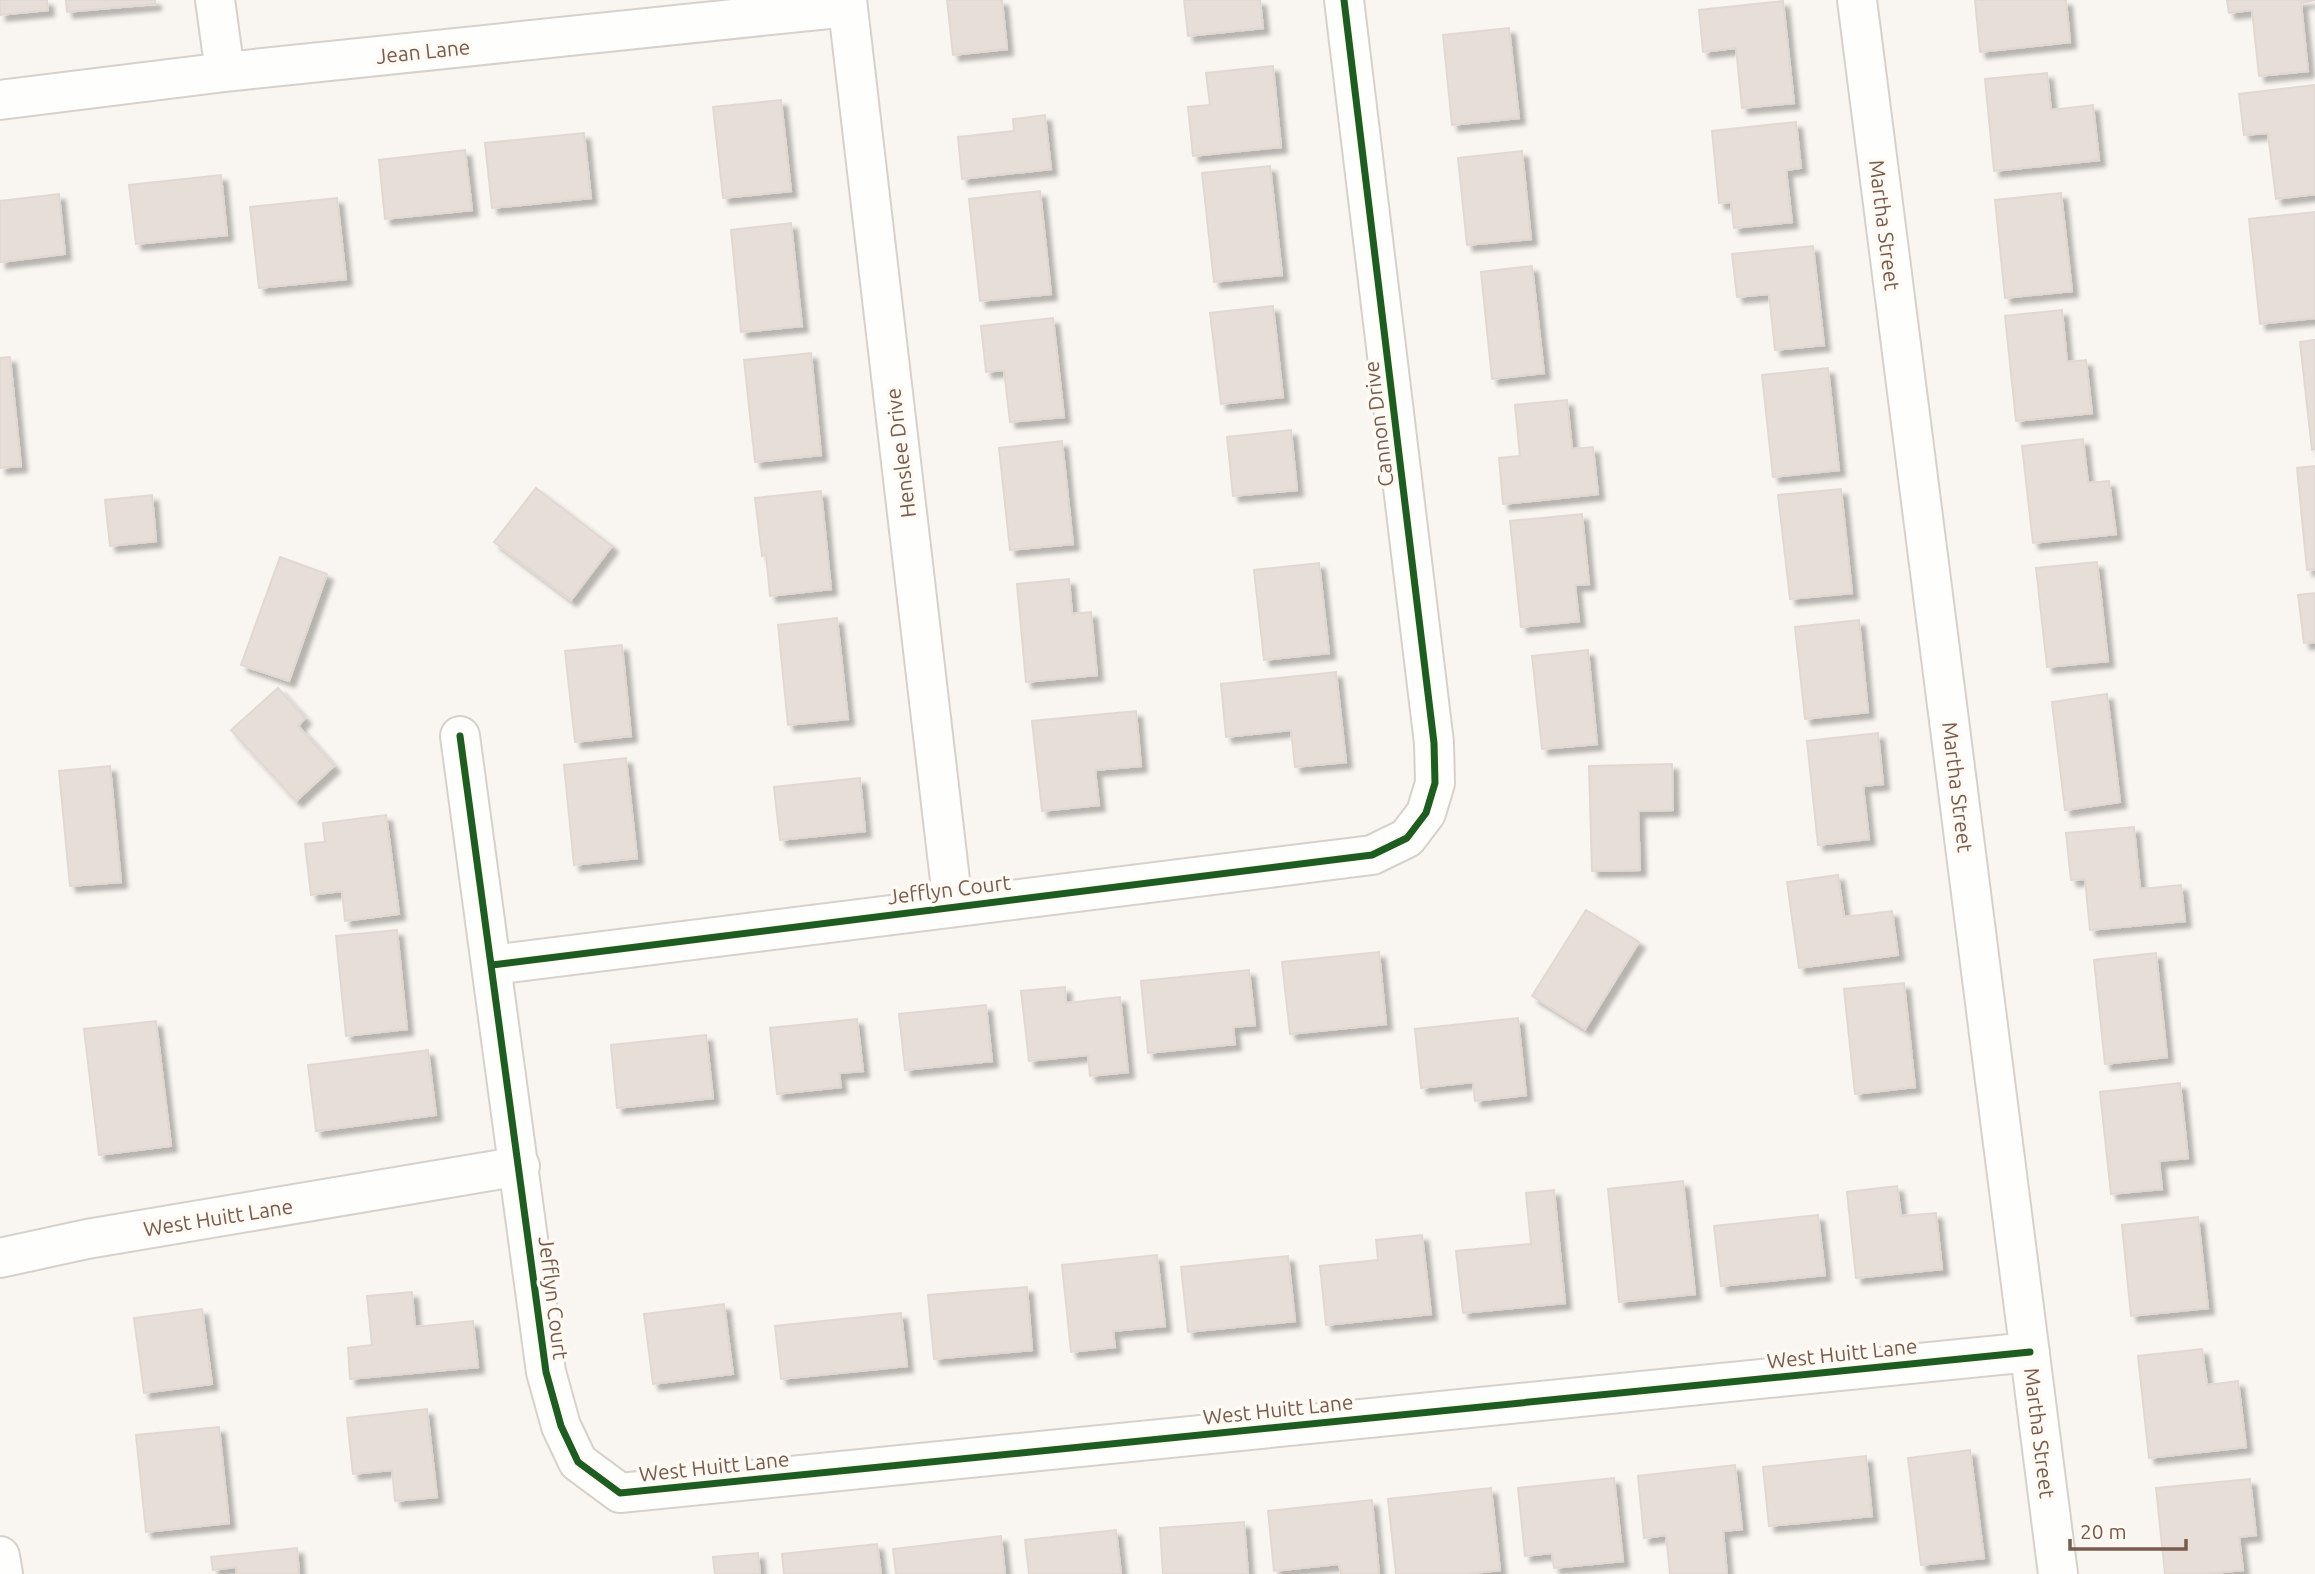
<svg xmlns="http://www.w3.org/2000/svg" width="2315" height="1574" viewBox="0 0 2315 1574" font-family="Ubuntu,sans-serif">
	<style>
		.building { fill: #e6ded7; stroke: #e2d8d2; stroke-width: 2; filter: url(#shadow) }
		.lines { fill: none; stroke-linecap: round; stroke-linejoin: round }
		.minor-casing { stroke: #d7d1cb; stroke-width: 42 }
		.minor { stroke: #fefefd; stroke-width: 38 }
		.cycleway-casing { stroke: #fffaf3; stroke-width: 11 }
		.cycleway { stroke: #1b5e20; stroke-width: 7 }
		.labels { text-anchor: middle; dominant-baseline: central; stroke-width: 7; stroke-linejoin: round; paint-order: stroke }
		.street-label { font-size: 21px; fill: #7a5c4d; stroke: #fffaf3 }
	</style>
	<defs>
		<filter id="shadow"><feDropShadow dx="6" dy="6" stdDeviation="2" flood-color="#0004"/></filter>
	</defs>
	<rect width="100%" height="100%" fill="#f9f5f0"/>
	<path class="building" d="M0,0H47L48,10L0,15Z
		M66,0H155V4L67,12Z
		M947,0H1002L1007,49L953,55Z
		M1184,0H1260L1263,28L1188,36Z
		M1975,0H2066L2070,42L1980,52Z
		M2227,0H2315L2301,3L2308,71L2259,76L2252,10L2229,13Z
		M1783,1L1794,103L1742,108L1736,48L1703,52L1699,10Z
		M1509,28L1519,118L1452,125L1443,35Z
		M1273,66L1281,147L1193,156L1188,107L1210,105L1206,73Z
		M2047,73L2051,110L2093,105L2099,160L1994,171L1985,79Z
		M2315,85V194L2276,199L2268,133L2244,135L2239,94Z
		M781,100L791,191L723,198L713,107Z
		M1045,115L1051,169L962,179L958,137L1014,131L1013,119Z
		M1796,122L1801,168L1786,170L1792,222L1734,228L1731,202L1719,203L1712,131Z
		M584,133L591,198L492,208L485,143Z
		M465,150L472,210L385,219L379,160Z
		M1522,151L1531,239L1467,245L1458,158Z
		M1270,166L1282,275L1214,282L1202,173Z
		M221,175L227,235L136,244L129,185Z
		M1040,191L1051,294L980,301L969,199Z
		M2061,193L2072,291L2005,298L1995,200Z
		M59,194L65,254L0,262V201Z
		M337,198L346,279L259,288L250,207Z
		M2315,212V318L2260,324L2249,219Z
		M791,223L802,326L741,332L731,230Z
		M1813,246L1824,345L1775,350L1769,294L1737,297L1732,254Z
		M1532,266L1544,373L1492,379L1481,272Z
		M1273,306L1283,397L1221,404L1210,313Z
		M2062,310L2067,362L2086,360L2092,413L2016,421L2005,316Z
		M1053,318L1064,417L1010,422L1004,370L986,372L981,326Z
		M2315,340V449L2312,450L2300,342Z
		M811,353L821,455L755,462L744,360Z
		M10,357L21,466L0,468V358Z
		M1828,368L1839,470L1773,477L1762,375Z
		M1567,400L1572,449L1593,447L1598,494L1503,504L1499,458L1520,456L1515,405Z
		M1291,430L1297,490L1233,496L1227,437Z
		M2083,439L2088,483L2109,481L2116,534L2033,543L2022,446Z
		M1062,441L1073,544L1010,550L999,448Z
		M2315,466V569L2307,570L2297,468Z
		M536,488L612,546L571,600L494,542Z
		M1841,489L1852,593L1790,599L1778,495Z
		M821,491L831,589L770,596L766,555L762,556L755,498Z
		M152,495L156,541L110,546L105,500Z
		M1582,514L1589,584L1575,585L1579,621L1521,627L1510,521Z
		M280,557L327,574L289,681L241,665Z
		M2097,562L2108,661L2047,667L2036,568Z
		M1319,563L1329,653L1264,660L1254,570Z
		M1069,579L1072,614L1091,612L1097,675L1026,682L1017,584Z
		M2315,593V642L2304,643L2298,595Z
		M837,618L848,719L788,725L778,625Z
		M1859,620L1868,712L1805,719L1795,627Z
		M622,645L631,736L575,742L565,651Z
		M1588,650L1597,744L1542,749L1532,656Z
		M1336,672L1346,762L1295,767L1291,730L1226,737L1221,684Z
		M278,688L305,718L298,726L334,766L296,801L231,730Z
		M2107,694L2120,802L2065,810L2052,702Z
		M1136,711L1141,766L1095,770L1099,805L1042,811L1032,721Z
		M1878,733L1883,784L1863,786L1869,839L1818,845L1807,741Z
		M626,758L637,858L574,865L564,765Z
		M1672,764L1673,810L1638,811L1640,870L1592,871L1589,766Z
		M110,766L121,882L70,886L59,771Z
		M860,778L865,831L780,840L774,787Z
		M386,815L399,914L345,921L342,891L311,895L305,844L325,842L323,823Z
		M2134,827L2140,889L2181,885L2185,921L2090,930L2085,879L2071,880L2066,833Z
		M1838,875L1844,917L1892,911L1898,955L1799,968L1787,882Z
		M1586,910L1639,942L1585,1029L1532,996Z
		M397,930L407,1029L346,1036L336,936Z
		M1379,952L1386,1024L1290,1034L1282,962Z
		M2156,953L2167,1057L2105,1064L2094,960Z
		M1249,970L1255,1025L1233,1027L1235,1044L1148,1053L1141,981Z
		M1904,983L1915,1087L1855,1094L1844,989Z
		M1065,987L1066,1003L1120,997L1128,1072L1090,1076L1088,1055L1029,1061L1021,991Z
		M986,1005L992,1061L905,1070L899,1014Z
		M1518,1018L1526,1095L1475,1101L1473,1082L1421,1088L1415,1029Z
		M857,1019L863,1071L839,1073L841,1087L777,1094L770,1028Z
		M156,1021L171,1146L99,1155L84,1029Z
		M706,1035L713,1098L617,1108L611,1045Z
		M428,1050L436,1115L316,1131L308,1065Z
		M2180,1083L2188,1158L2159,1161L2162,1189L2111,1194L2100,1092Z
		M1683,1181L1695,1294L1619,1302L1608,1189Z
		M1897,1186L1901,1216L1936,1213L1942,1269L1856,1278L1847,1192Z
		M1554,1190L1565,1303L1463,1313L1456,1251L1531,1244L1526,1193Z
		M1818,1215L1825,1275L1721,1286L1714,1226Z
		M2198,1217L2208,1308L2131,1316L2122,1225Z
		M1422,1235L1431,1314L1326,1325L1320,1266L1378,1260L1376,1240Z
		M1157,1255L1165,1326L1113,1331L1115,1347L1071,1352L1062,1265Z
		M1288,1256L1295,1321L1188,1332L1181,1267Z
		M1027,1287L1032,1350L934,1359L928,1295Z
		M412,1292L415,1327L473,1321L478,1367L350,1379L348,1348L372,1345L367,1296Z
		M724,1304L733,1374L653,1384L644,1314Z
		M202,1309L212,1384L144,1393L134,1318Z
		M901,1313L907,1366L781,1379L775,1326Z
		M2202,1349L2207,1385L2238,1381L2246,1447L2149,1458L2138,1356Z
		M427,1409L437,1497L395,1501L392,1470L353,1474L347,1418Z
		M219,1427L229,1523L146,1532L136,1435Z
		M1970,1450L1984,1558L1921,1565L1908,1458Z
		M1866,1456L1872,1516L1769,1526L1763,1467Z
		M1735,1465L1742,1529L1723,1531L1727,1574H1670L1666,1535L1644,1538L1638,1476Z
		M1614,1478L1623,1561L1554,1568L1552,1553L1525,1556L1518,1488Z
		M2250,1479L2256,1535L2239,1537L2243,1570L2204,1574H2165L2156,1488Z
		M1491,1488L1500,1570L1465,1574H1396L1388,1499Z
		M1372,1500L1379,1574H1341L1339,1564L1274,1571L1268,1511Z
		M1244,1522L1248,1574H1163L1160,1528Z
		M1116,1530L1121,1574H1029L1025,1540Z
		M1001,1536L1005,1574H896L893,1549Z
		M877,1544L881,1574H784L782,1554Z
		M297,1548L299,1574H237L236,1567L213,1570L211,1557Z
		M758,1553L760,1574H715L713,1557Z"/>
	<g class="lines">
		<g class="minor-casing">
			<path id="minor" d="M215,0L225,72
				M847,0L953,906
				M1857,0L2058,1574
				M0,100L225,72L848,7
				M460,736L546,1372L561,1426L578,1462L620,1493L2030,1352
				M492,965L1372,855L1407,838L1426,813L1435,783L1434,743L1344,0
				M0,1258L87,1239L520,1166
				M0,1556L3,1574"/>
		</g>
		<use href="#minor" class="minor"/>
		<g class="cycleway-casing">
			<path id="cycleway" d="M460,736L546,1372L561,1426L578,1462L620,1493L2030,1352
				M492,965L1372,855L1407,838L1426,813L1435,783L1434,743L1344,0"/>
		</g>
		<use href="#cycleway" class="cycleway"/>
	</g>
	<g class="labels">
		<g class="street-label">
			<text transform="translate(423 51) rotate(-6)">Jean Lane</text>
			<text transform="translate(1885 225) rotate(83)">Martha Street</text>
			<text transform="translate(1378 424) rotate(-97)">Cannon Drive</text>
			<text transform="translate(900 453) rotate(-97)">Henslee Drive</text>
			<text transform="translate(1958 787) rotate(83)">Martha Street</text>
			<text transform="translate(949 889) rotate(-7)">Jefflyn Court</text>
			<text transform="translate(218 1217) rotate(-9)">West Huitt Lane</text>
			<text transform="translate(554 1298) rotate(83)">Jefflyn Court</text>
			<text transform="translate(1842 1353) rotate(-6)">West Huitt Lane</text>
			<text transform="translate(1278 1409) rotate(-6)">West Huitt Lane</text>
			<text transform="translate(2040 1433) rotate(83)">Martha Street</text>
			<text transform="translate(714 1466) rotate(-6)">West Huitt Lane</text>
		</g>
	</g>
	<path d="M2070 1539v10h116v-10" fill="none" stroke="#7a5c4d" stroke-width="3.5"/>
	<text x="2080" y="1539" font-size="21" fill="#7a5c4d" stroke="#fffaf3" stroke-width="5" paint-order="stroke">20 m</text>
</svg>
